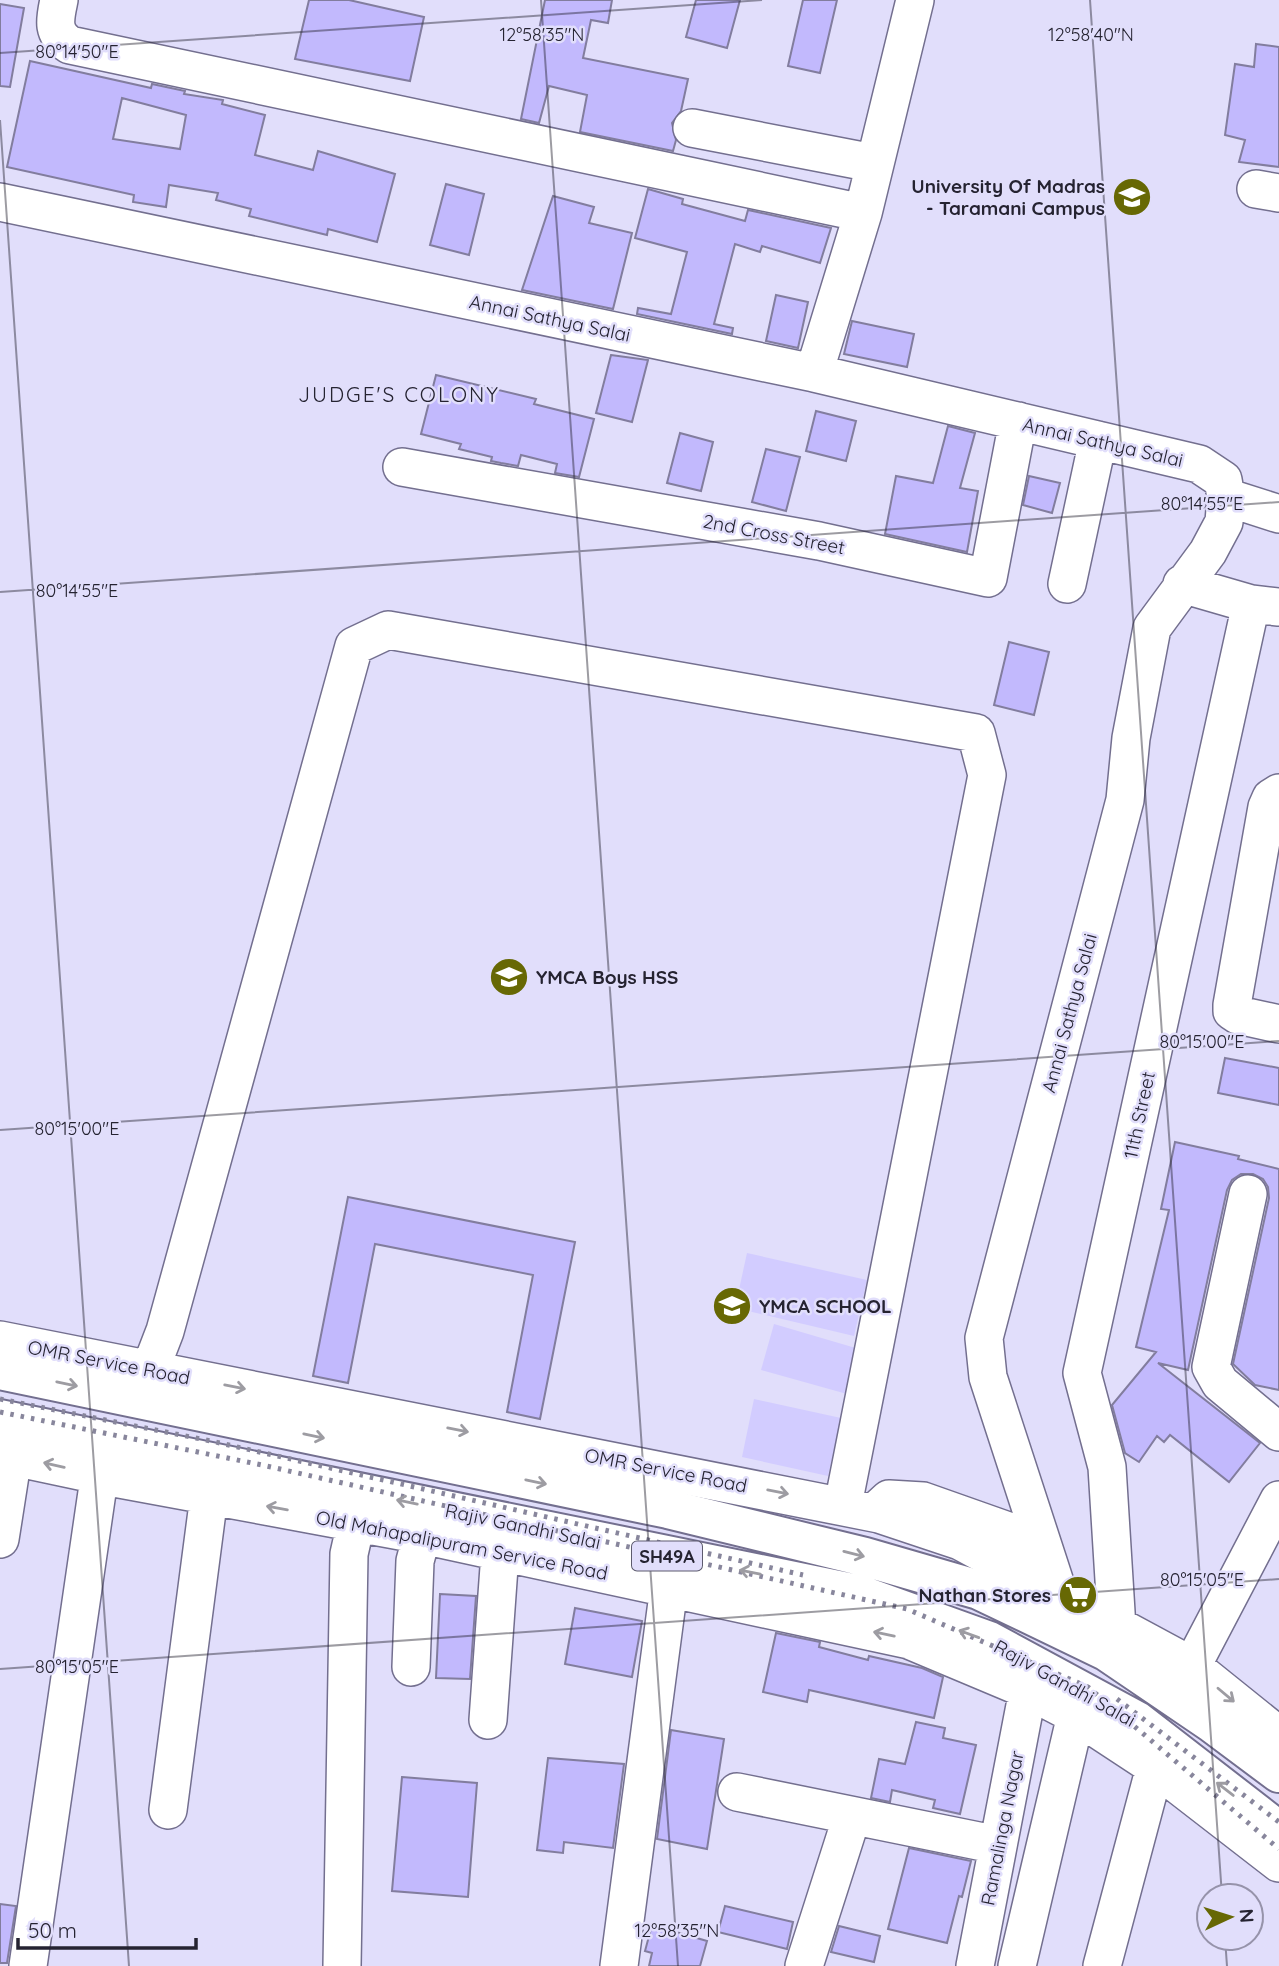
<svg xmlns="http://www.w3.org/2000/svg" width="1279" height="1966" viewBox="0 0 1279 1966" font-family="Quicksand,sans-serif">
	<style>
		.green { fill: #d2ccff }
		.building { fill: #c2b9fd; stroke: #827d9e; stroke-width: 2; fill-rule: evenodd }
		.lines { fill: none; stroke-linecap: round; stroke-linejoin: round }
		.minor-casing { stroke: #736f8f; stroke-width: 40 }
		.major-casing { stroke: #736f8f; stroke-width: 42 }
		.minor { stroke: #fff; stroke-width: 37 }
		.major { stroke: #fff; stroke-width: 38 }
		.rail { stroke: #88869c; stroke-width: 5; stroke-dasharray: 3.5 7; stroke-linecap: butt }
		.oneway { stroke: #9d9ca2 }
		.ticks { fill: none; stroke: #252331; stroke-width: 2; stroke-opacity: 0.45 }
		.labels { text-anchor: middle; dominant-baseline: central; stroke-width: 5; stroke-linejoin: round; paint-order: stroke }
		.shield { fill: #e1defb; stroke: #5d5b6e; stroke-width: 2 }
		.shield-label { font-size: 18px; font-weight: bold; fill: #252331 }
		.poi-label { font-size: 19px; font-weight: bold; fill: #252331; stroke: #e1defb; text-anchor: end }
		.street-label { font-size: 19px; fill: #252331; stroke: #e1defb }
		.neighbourhood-label { font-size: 21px; letter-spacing: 2px; fill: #252331; stroke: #e1defb }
		.ticks-label { font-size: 18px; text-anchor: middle; fill: #252331; stroke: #e1defb; stroke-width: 5; stroke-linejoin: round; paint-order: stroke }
	</style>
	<rect width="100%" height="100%" fill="#e1defb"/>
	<path class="green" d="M747,1253L867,1280L854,1336L735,1308Z
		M774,1324L859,1349L847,1394L761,1370Z
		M754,1399L841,1418L828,1476L742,1457Z"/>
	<path class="building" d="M309,0H349L424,17L410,81L295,59Z
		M545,0H612L608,23L591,20L583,58L688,79L681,111L672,123L676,140L673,151L580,132L587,95L549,86L539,123L521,119Z
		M696,0H740L727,48L686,37Z
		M803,0H837L820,73L788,66Z
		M0,4L24,8L10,87L0,86Z
		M1256,44L1279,47V167L1239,162L1245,140L1225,135L1235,64L1254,67Z
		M30,61L151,88L152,84L185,91L184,94L223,100L222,104L265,115L255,155L313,170L318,151L395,174L377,242L328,229L327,235L249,216L251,209L216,200L218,193L169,185L166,207L133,202L134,195L7,167ZM122,98L186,115L180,149L113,139Z
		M446,184L484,194L469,255L430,245Z
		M648,189L683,199L682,204L745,221L748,210L831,228L820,263L762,246L760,252L735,244L714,324L733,328L732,334L637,314L638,308L671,314L687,252L635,238Z
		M553,196L594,207L589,223L632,233L613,309L522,290Z
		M776,295L808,302L798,348L766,341Z
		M852,321L914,334L907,367L844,354Z
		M611,355L648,360L632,422L596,413Z
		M436,375L536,399L534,404L594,419L579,477L555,473L557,464L521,455L518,466L501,463L491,461L492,457L459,449L461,444L421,434Z
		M816,411L856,421L846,461L806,451Z
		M948,426L975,433L960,488L978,491L967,552L885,534L896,476L933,483Z
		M680,433L713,442L701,491L667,483Z
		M766,449L800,457L786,511L752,502Z
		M1029,476L1060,483L1052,513L1023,505Z
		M1009,642L1049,652L1034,715L994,705Z
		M1225,1058L1279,1068V1105L1218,1093Z
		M1175,1142L1239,1156L1238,1159L1279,1169V1390L1255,1385L1233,1364L1269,1198L1268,1187L1263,1179L1253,1174H1241L1232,1180L1227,1190L1188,1370L1158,1363L1260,1443L1229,1482L1170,1435L1164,1442L1157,1436L1139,1462L1125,1453L1112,1405L1156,1352L1136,1347L1169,1210L1161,1209Z
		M348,1197L575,1242L540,1419L507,1412L533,1275L375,1244L348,1383L313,1376Z
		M440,1594L476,1596L470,1679L436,1678Z
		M575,1608L642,1621L632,1677L565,1664Z
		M776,1633L820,1642L819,1647L868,1660L869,1656L922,1668L943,1677L934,1718L809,1690L807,1702L763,1692Z
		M916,1722L945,1728L943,1738L976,1745L960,1814L933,1808L935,1800L892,1790L890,1802L871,1798L879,1759L905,1764Z
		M671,1730L724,1739L707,1849L657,1839Z
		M548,1758L624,1764L613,1848L564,1842L563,1853L537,1850Z
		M402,1777L477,1783L468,1897L392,1891Z
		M909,1848L971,1861L962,1897L959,1896L947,1943L888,1929Z
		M0,1904L16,1906L7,1963H0Z
		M725,1906L793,1922L787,1949L718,1932Z
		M652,1925L707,1941L700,1966H649L652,1953L645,1951Z
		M839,1926L880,1936L874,1962L831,1952Z"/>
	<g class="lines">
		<g class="minor-casing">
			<path id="minor" d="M59,0C55,19 51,33 70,45L863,213
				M692,128L873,163
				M1256,189L1279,193
				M0,202L814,373L1199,464L1223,480L1226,497L1224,522L1208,552L1152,628L1131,738L1125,800L984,1338L988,1377L1059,1595
				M814,373L863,213L915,0
				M402,467L819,541L988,578L1018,421
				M1226,497L1279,514
				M1067,584L1098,440
				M1182,584L1251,604L1279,607
				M1279,793L1271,798L1267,807L1232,1005V1011L1238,1015L1279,1024
				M1248,1194L1211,1367L1220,1383L1279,1432
				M0,1340L879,1514L960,1541L1192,1666L1279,1736
				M150,1370L165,1331L354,646L388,630L976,733L987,775L843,1505
				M0,1454L98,1475L422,1535L909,1640L1028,1690L1076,1715L1155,1767L1279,1863
				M877,1510L889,1499L923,1501L1008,1531L1010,1568
				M0,1539L13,1456
				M1117,1628L1107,1467L1082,1373L1251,604
				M1192,1666L1279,1500
				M411,1667L415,1561L422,1535
				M488,1720L500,1553
				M737,1792L998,1845
				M168,1810L209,1496
				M28,1966L103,1451
				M342,1966L349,1554L356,1523
				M619,1966L669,1587
				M804,1966L852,1816
				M975,1966L1028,1690
				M1017,1966L1076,1715
				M1102,1966L1155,1767"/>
		</g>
		<g class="major-casing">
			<path id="major" d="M0,1370L668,1509L865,1557L979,1590L1106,1651L1212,1723L1279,1773
				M0,1419L858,1594L989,1641L1137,1721L1279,1831"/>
		</g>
		<use href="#minor" class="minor"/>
		<use href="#major" class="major"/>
		<path class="rail" d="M0,1399L211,1441L803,1575
			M0,1412L262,1465L907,1609L1088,1687L1279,1849
			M1117,1699L1279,1822"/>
	</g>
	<defs><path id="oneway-shaft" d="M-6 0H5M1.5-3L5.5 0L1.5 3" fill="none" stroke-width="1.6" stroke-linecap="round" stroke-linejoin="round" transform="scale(1.75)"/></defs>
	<g class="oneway">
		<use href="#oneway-shaft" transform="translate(67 1384) rotate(12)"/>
		<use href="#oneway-shaft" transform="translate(235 1387) rotate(11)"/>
		<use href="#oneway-shaft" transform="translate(458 1430) rotate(11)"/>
		<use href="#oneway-shaft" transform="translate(314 1436) rotate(12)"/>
		<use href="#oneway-shaft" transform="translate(54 1465) rotate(-167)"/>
		<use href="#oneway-shaft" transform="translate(536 1482) rotate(12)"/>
		<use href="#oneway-shaft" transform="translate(778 1492) rotate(11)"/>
		<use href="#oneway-shaft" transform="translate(407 1502) rotate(-168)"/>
		<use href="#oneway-shaft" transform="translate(277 1508) rotate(-170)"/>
		<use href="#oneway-shaft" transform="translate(854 1554) rotate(14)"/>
		<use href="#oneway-shaft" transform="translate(750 1572) rotate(-169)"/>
		<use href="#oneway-shaft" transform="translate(884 1634) rotate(-168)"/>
		<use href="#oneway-shaft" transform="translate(969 1634) rotate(-160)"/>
		<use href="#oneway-shaft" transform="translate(1226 1695) rotate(40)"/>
		<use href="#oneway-shaft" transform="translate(1225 1789) rotate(-142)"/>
	</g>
	<path class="ticks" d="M541,0L678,1966M1090,0L1222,1896M0,53L762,0M0,120L129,1966M0,592L1279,502M0,1130L1279,1041M0,1669L1279,1579M1225,1938L1227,1966"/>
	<defs>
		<g id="university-disc" transform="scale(2.0125)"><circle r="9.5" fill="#676804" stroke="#e1defb"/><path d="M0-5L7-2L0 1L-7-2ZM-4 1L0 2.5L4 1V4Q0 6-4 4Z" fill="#fff"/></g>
		<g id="school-disc" transform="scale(2.0125)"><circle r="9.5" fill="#676804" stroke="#e1defb"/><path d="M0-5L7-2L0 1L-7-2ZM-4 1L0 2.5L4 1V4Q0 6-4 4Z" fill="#fff"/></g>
		<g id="supermarket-disc" transform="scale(2.0125)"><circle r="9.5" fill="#676804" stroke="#e1defb"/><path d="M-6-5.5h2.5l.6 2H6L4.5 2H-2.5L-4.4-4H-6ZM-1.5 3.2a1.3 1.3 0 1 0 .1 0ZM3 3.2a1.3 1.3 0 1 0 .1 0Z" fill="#fff"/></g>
	</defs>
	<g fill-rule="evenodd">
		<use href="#university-disc" x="1132" y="197"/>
		<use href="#school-disc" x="509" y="977"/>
		<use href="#school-disc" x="732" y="1306"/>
		<use href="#supermarket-disc" x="1078" y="1595"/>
	</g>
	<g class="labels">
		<rect class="shield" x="632" y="1541.5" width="70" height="29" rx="5"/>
		<g class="shield-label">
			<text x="667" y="1556">SH49A</text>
		</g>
		<g class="poi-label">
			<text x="1105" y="186">University Of Madras<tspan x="1105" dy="22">- Taramani Campus</tspan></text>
			<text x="536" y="977" text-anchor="start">YMCA Boys HSS</text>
			<text x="759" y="1306" text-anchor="start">YMCA SCHOOL</text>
			<text x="1051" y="1595">Nathan Stores</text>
		</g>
		<g class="street-label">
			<text transform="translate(550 318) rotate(12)">Annai Sathya Salai</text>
			<text transform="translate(1103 442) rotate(13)">Annai Sathya Salai</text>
			<text transform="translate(774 534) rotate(11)">2nd Cross Street</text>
			<text transform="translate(1069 1013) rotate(-75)">Annai Sathya Salai</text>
			<text transform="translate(1139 1115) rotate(-78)">11th Street</text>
			<text transform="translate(109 1362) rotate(11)">OMR Service Road</text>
			<text transform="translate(666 1470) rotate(11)">OMR Service Road</text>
			<text transform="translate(523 1526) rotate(12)">Rajiv Gandhi Salai</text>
			<text transform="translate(462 1545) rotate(11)">Old Mahapalipuram Service Road</text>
			<text transform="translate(1065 1683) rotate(29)">Rajiv Gandhi Salai</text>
			<text transform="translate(1002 1828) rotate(-79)">Ramalinga Nagar</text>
		</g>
		<g class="neighbourhood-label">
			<text x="399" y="394">JUDGE'S COLONY</text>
		</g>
	</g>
	<g class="ticks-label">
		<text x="542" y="41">12°58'35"N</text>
		<text x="1091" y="41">12°58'40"N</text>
		<text x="77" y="58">80°14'50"E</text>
		<text x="1202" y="510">80°14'55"E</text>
		<text x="77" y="597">80°14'55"E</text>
		<text x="1202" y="1048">80°15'00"E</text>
		<text x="77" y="1135">80°15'00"E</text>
		<text x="1202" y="1586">80°15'05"E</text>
		<text x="77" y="1673">80°15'05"E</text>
		<text x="677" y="1937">12°58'35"N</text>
	</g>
	<g transform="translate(1230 1917) rotate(86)"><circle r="33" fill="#e1defb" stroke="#9693aa" stroke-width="2"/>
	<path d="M0-5L12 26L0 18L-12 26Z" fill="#676804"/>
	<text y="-10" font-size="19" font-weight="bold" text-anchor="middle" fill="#252331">N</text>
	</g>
	<path d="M18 1938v10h178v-10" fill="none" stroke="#252331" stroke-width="3.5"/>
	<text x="28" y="1938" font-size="21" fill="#252331" stroke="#e1defb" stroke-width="5" paint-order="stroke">50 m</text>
</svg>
